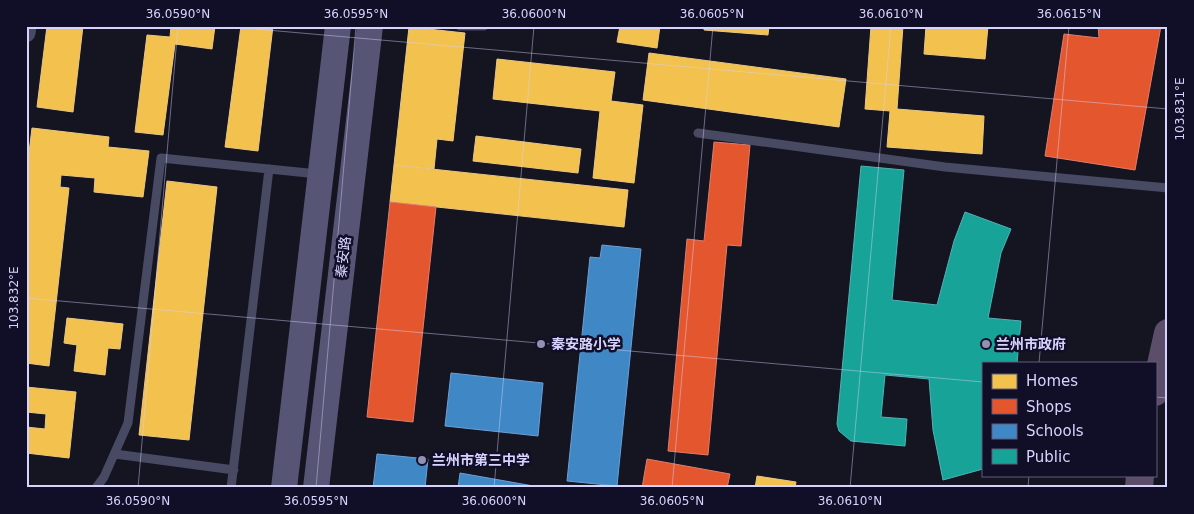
<svg xmlns="http://www.w3.org/2000/svg" width="1194" height="514" viewBox="0 0 1194 514" font-family="'DejaVu Sans','Noto Sans SC',sans-serif">
	<style>
		.homes { fill: #f2c14e; stroke: #eac783 }
		.shops { fill: #e4572e; stroke: #e07c6d }
		.schools { fill: #3f88c5; stroke: #6c9fd6 }
		.public { fill: #17a398; stroke: #50b2b7 }
		.lines { fill: none; stroke-linecap: round; stroke-linejoin: round }
		.service { stroke: #484962; stroke-width: 9 }
		.minor { stroke: #484962; stroke-width: 19 }
		.secondary { stroke: #565575; stroke-width: 26 }
		.trunk { stroke: #5c4e6a; stroke-width: 28 }
		.ticks { fill: none; stroke: #d6d4ff; stroke-width: 1; stroke-opacity: 0.45 }
		.poi-dot { fill: #9291b1; stroke: #110e27; stroke-width: 2 }
		.labels { text-anchor: middle; dominant-baseline: central; stroke-width: 5; stroke-linejoin: round; paint-order: stroke }
		.street-label { font-size: 14px; fill: #d6d4ff; stroke: #110e27 }
		.poi-label { font-size: 14px; font-weight: bold; fill: #d6d4ff; stroke: #110e27; text-anchor: start }
		.neatline { fill: none; stroke: #d6d4ff; stroke-width: 2 }
		.ticks-label { font-size: 12px; text-anchor: middle; fill: #d6d4ff }
	</style>
	<rect width="100%" height="100%" fill="#151421"/>
	<path class="homes" d="M47,26H83L73,112L37,107Z
		M171,26H215L212,49L175,44L163,135L135,132L147,35L170,37Z
		M241,26H273L258,151L225,147Z
		M620,26H660L657,48L617,42Z
		M704,26H769L768,35L704,30Z
		M871,26H903L897,109L984,116L982,154L887,147L890,111L865,109Z
		M926,26H988L985,59L924,54Z
		M409,27L465,33L453,141L437,139L434,169L394,165Z
		M649,53L846,79L839,127L643,100Z
		M497,59L615,72L611,101L643,105L634,183L593,178L600,111L493,99Z
		M32,128L109,137L108,147L149,151L143,197L94,192L95,178L61,175L60,187L69,188L49,366L26,363V177Z
		M476,136L581,149L578,173L473,161Z
		M394,165L628,190L624,227L390,202Z
		M167,181L217,187L189,440L139,435Z
		M67,318L123,324L120,349L108,348L105,375L74,371L77,345L64,343Z
		M26,387L76,392L69,458L26,453V427L45,429L46,414L26,412Z
		M757,476L796,482L795,488H755Z"/>
	<path class="shops" d="M1098,26H1161L1135,170L1045,156L1064,34L1099,38Z
		M714,142L750,145L741,246L727,245L708,455L668,451L687,239L704,241Z
		M390,202L436,207L413,422L367,417Z
		M647,459L730,474L727,488H642Z"/>
	<path class="schools" d="M602,245L641,249L617,486L567,481L590,257L600,258Z
		M451,373L543,383L538,436L445,426Z
		M377,454L428,459L425,488H373Z
		M460,473L539,487V488H458Z"/>
	<path class="public" d="M861,166L904,170L892,300L937,305L954,241L965,212L1011,229L1001,253L988,318L1021,321L1017,363H983V469L943,480L933,430L929,379L885,375L881,417L907,419L905,446L851,441L839,431L837,424Z"/>
	<g class="lines">
		<path class="service" d="M460,26H484
			M698,133L945,167L1168,188
			M115,454L234,470
			M96,488L104,477L128,423L161,158L318,174
			M231,488L269,169"/>
		<path class="minor" d="M26,33L27,26"/>
		<path class="secondary" d="M284,488L338,26
			M316,488L370,26"/>
		<path class="trunk" d="M1155,392L1168,333
			M1139,488L1140,475"/>
	</g>
	<path class="ticks" d="M221,26L1168,109M26,298L983,382M1039,363L1069,26M1155,397L1168,398M138,488L178,26M316,488L356,26M494,488L534,26M672,488L713,26M850,488L891,26M1028,488L1029,475"/>
	<g class="poi-dot">
		<circle cx="541" cy="344" r="5"/>
		<circle cx="986" cy="344" r="5"/>
		<circle cx="422" cy="460" r="5"/>
	</g>
	<g class="labels">
		<g class="street-label">
			<text transform="translate(343 257) rotate(-83)">秦安路</text>
		</g>
		<g class="poi-label">
			<text x="551" y="344">秦安路小学</text>
			<text x="996" y="344">兰州市政府</text>
			<text x="432" y="460">兰州市第三中学</text>
		</g>
	</g>
	<rect width="1194" height="514" fill="none" stroke="#110e27" stroke-width="55"/>
	<rect x="982" y="362" width="175" height="115" fill="#110e27" stroke="#605d7d"/>
	<rect x="992" y="374" width="25" height="15" fill="#f2c14e" stroke="#605d7d"/>
	<text x="1026" y="386" font-size="15" fill="#d6d4ff">Homes</text>
	<rect x="992" y="399" width="25" height="15" fill="#e4572e" stroke="#605d7d"/>
	<text x="1026" y="412" font-size="15" fill="#d6d4ff">Shops</text>
	<rect x="992" y="424" width="25" height="15" fill="#3f88c5" stroke="#605d7d"/>
	<text x="1026" y="436" font-size="15" fill="#d6d4ff">Schools</text>
	<rect x="992" y="449" width="25" height="15" fill="#17a398" stroke="#605d7d"/>
	<text x="1026" y="462" font-size="15" fill="#d6d4ff">Public</text>
	<rect x="28" y="28" width="1138" height="458" class="neatline"/>
	<g class="ticks-label">
		<text x="178" y="18">36.0590°N</text>
		<text x="356" y="18">36.0595°N</text>
		<text x="534" y="18">36.0600°N</text>
		<text x="712" y="18">36.0605°N</text>
		<text x="891" y="18">36.0610°N</text>
		<text x="1069" y="18">36.0615°N</text>
		<text transform="translate(1180 109) rotate(-90)" y="4">103.831°E</text>
		<text transform="translate(14 298) rotate(-90)" y="4">103.832°E</text>
		<text x="138" y="505">36.0590°N</text>
		<text x="316" y="505">36.0595°N</text>
		<text x="494" y="505">36.0600°N</text>
		<text x="672" y="505">36.0605°N</text>
		<text x="850" y="505">36.0610°N</text>
	</g>
</svg>
